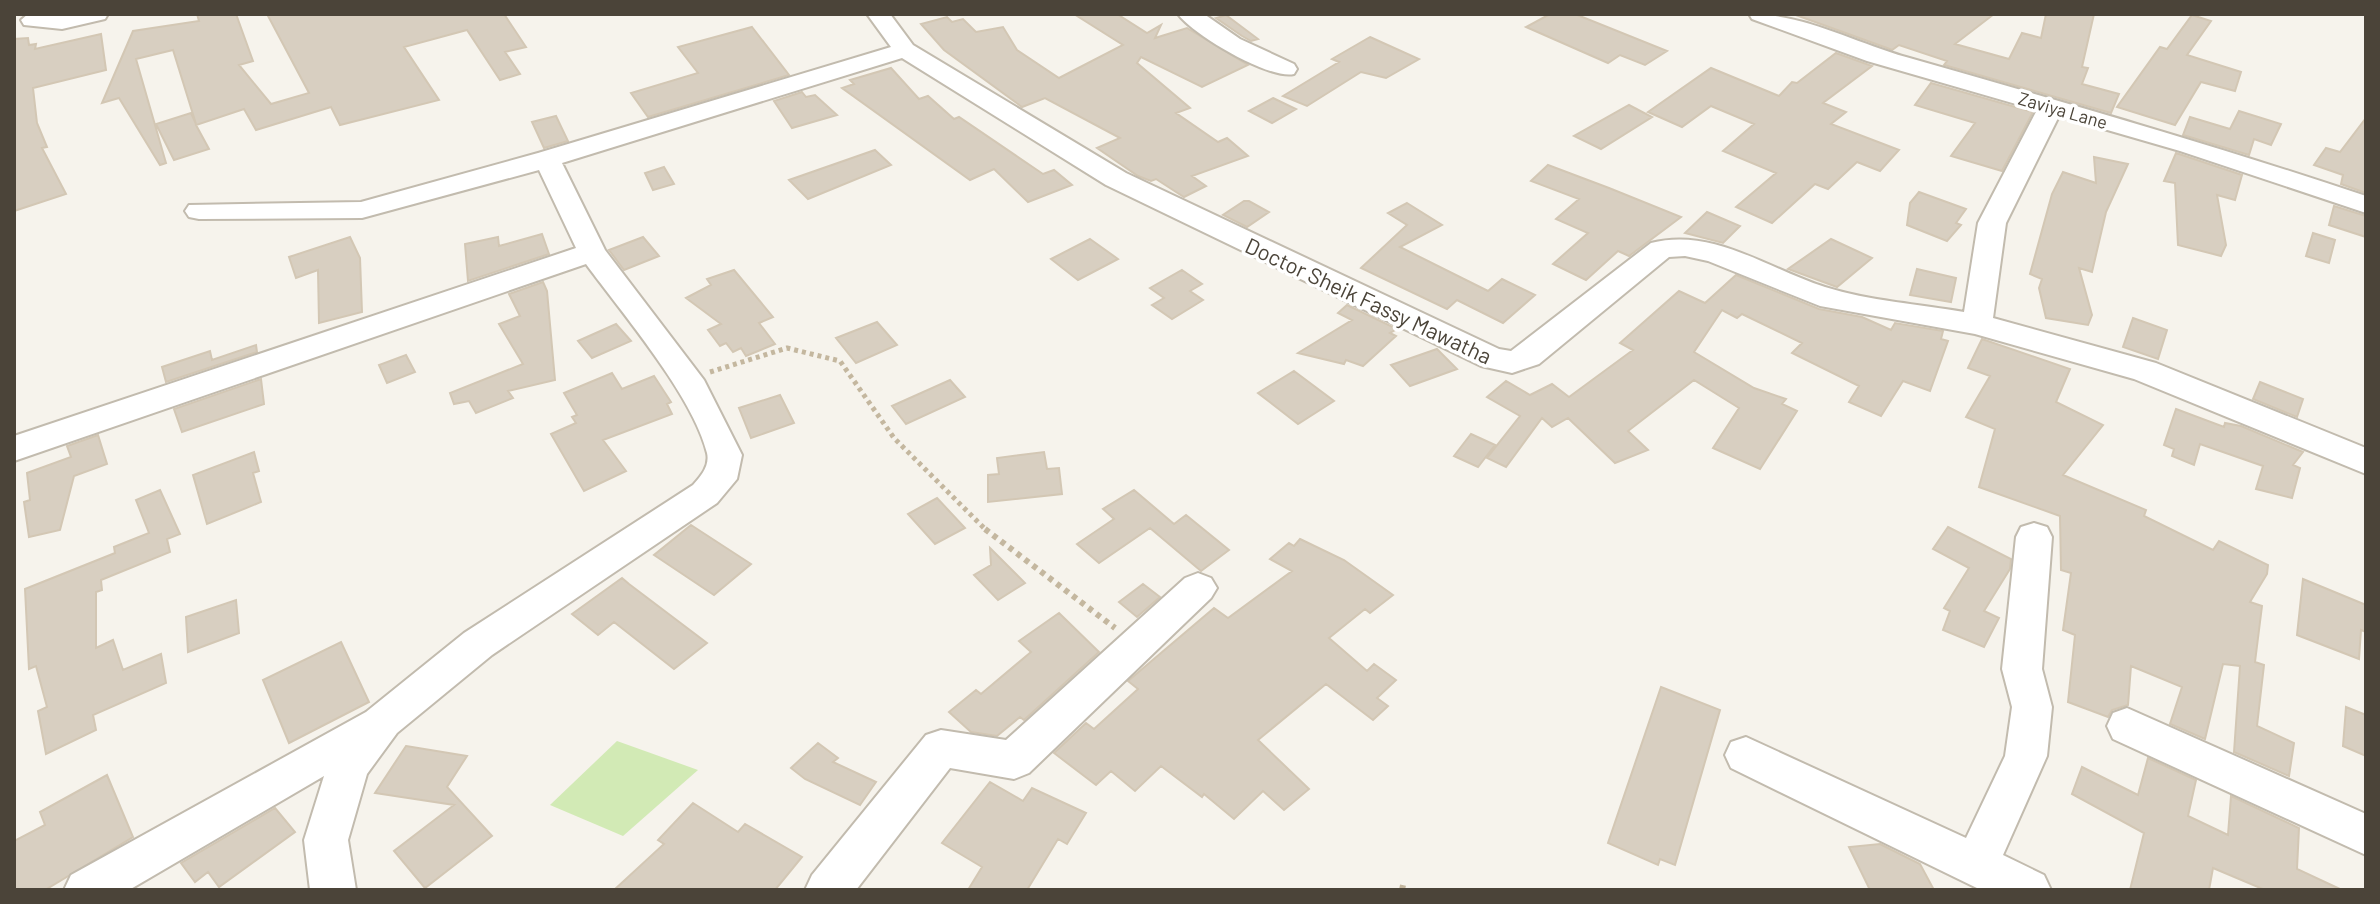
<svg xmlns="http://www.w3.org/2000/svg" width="2380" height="904" viewBox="0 0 2380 904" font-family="Barlow,sans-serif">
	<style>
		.green { fill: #d2eab5 }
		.building { fill: #d8cfc1; stroke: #d3c7b4; stroke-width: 2 }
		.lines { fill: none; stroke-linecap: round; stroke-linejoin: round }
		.minor-casing { stroke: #c2bbae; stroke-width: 4 }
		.path-far1 { stroke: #c4b79f; stroke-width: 5; stroke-dasharray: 4 4; stroke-linecap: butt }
		.path { stroke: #c4b79f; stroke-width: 6; stroke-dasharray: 5 5; stroke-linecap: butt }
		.minor { fill: #fff; fill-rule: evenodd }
		.labels { text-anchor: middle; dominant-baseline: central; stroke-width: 7; stroke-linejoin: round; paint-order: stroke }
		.far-street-label { font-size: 18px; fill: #4b4439; stroke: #fff }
		.street-label { font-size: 22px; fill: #4b4439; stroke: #fff }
	</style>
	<rect width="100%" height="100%" fill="#f6f3ec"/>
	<path class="green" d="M617,741L698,770L623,836L550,805Z"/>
	<path class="building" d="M197,14H236L253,61L239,65L271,104L309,93L267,14H504L526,47L505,52L520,74L500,80L467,30L404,47L439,100L340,125L331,107L256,130L244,109L196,125L209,149L174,160L156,124L191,113L196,124L173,50L136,59L166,163L160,165L119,98L102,103L133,31L199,21Z
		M1074,14H1117L1147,33L1161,25L1155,38L1187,28L1248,65L1202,87L1141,57L1137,63L1190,108L1176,113L1218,142L1227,138L1248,156L1192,176L1206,186L1184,197L1156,179L1151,181L1138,176L1097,148L1120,138L1045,98L1022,107L944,50L921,24L947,17L952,22L963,19L976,32L1003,27L1017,50L1059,78L1123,45Z
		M1550,14H1575L1667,51L1645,65L1620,55L1608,63L1526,27Z
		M1793,14H1994L1955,44L2009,59L2022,33L2041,38L2046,14H2094L2082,67L2088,68L2082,84L2119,94L2111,113L1944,65L1947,61L1899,45L1892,50L1887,48Z
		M1226,15L1258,39L1251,41L1242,36L1216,18Z
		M2192,15L2211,21L2187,55L2241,72L2235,91L2201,82L2175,125L2117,107L2160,47L2167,49Z
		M752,27L789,75L648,117L631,93L698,73L678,47Z
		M101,34L106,70L33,88L37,123L47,147L42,148L66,194L14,211V39L28,38L29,45L36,44L35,49Z
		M1370,37L1419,59L1386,78L1361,72L1307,106L1283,96L1339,62L1332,59Z
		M1836,53L1872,66L1823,103L1846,112L1831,124L1899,150L1880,171L1857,162L1828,189L1815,184L1772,223L1736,207L1776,173L1723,151L1754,124L1711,106L1682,127L1648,112L1711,68L1779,96L1792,82L1797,83Z
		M891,68L919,99L928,96L954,119L959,117L1043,174L1054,170L1072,185L1028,202L994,169L970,180L842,88L854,84L850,80Z
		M1931,83L2033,112L2002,171L1951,156L1975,123L1915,105Z
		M802,92L806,97L815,95L837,115L792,128L774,101Z
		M1273,98L1296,109L1272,123L1249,111Z
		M1629,105L1652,117L1601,149L1574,136Z
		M2239,111L2281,124L2271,145L2254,139L2249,155L2183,135L2190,117L2230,129Z
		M556,116L568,141L544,148L532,122Z
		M2366,118V193L2341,184L2343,175L2314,165L2326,148L2340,152Z
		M875,150L891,165L808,199L789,180Z
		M2176,153L2242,175L2235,200L2217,195L2226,245L2221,256L2178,245L2175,183L2164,181Z
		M2094,157L2128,164L2106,212L2092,272L2079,268L2092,315L2088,325L2046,318L2039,288L2042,279L2030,274L2052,194L2063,172L2096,183Z
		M1548,165L1609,188L1681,217L1629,256L1618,251L1586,280L1553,264L1588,233L1556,219L1579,199L1531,181Z
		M664,167L674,184L653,190L645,173Z
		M1919,192L1966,209L1956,223L1961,225L1947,241L1907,225L1910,203Z
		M1244,201H1249L1269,212L1247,227L1223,215Z
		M1407,203L1442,225L1400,247L1488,291L1502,279L1535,295L1503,323L1457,300L1447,309L1361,268L1407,225L1388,213Z
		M2334,206L2366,216V237L2329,225Z
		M1707,212L1740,226L1723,243L1685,233Z
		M2313,233L2335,240L2329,263L2306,256Z
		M542,234L549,254L468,281L465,244L498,237L499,246Z
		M350,237L360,258L362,312L319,323L318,270L296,278L289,257Z
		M643,237L659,256L624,270L609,250Z
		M1090,239L1118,259L1078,280L1051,259Z
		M1831,239L1872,258L1837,287L1788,269Z
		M1917,269L1956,278L1951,302L1910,295Z
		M734,270L773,317L759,323L775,344L746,356L741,348L733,352L726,343L720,346L708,330L721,324L686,298L711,285L707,279Z
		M1182,270L1202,284L1190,291L1203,300L1172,319L1152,305L1164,298L1150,288Z
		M1736,275L1819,309L1862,317L1891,330L1895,323L1943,331L1941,339L1948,341L1930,391L1903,381L1881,416L1849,402L1859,386L1792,353L1802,343L1742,314L1737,318L1722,310L1694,352L1754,388L1786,399L1782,404L1797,411L1760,469L1713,448L1739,408L1694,380L1628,431L1648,450L1615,463L1568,418L1552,427L1542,418L1506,467L1487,458L1520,416L1487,397L1506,381L1530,395L1552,384L1569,397L1633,350L1620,343L1679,291L1705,303Z
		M543,282L547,291L555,380L508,391L513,398L476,413L469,401L454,404L450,393L523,364L499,324L520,316L509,294Z
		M1347,305L1397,329L1390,333L1396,336L1363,366L1346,360L1344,364L1298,353L1352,320L1338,313Z
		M2133,318L2167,330L2158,359L2123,347Z
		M877,322L897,345L856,363L836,338Z
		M616,324L631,341L592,358L578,341Z
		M1982,339L2070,369L2056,402L2103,425L2063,475L2146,510L2144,516L2213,550L2219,541L2268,565L2267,574L2250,602L2262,606L2255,662L2264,665L2257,726L2294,743L2289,776L2234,752L2240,666L2223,664L2205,739L2170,724L2182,687L2131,666L2128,705L2112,710L2108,717L2068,702L2075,635L2063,630L2071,573L2061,570L2060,516L1979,487L1995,429L1966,417L1990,376L1968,368Z
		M256,345L257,352L166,382L162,367L210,351L212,360Z
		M1437,349L1457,369L1410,386L1391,365Z
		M406,355L415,372L387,383L379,365Z
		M1294,371L1334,401L1298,424L1258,393Z
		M612,373L622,389L654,376L671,402L667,404L672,414L603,440L626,471L584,491L551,434L576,423L572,417L577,415L564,393Z
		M261,379L264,404L182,432L174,409Z
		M950,380L965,397L906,424L892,406Z
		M2260,382L2303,399L2297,417L2253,399Z
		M780,395L794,423L751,438L739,408Z
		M2176,409L2224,427L2225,423L2241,426L2303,452L2293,465L2300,468L2292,498L2256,489L2263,466L2200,444L2194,465L2172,456L2174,449L2164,445Z
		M1471,434L1495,445L1478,467L1454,456Z
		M98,435L107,464L74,476L60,530L29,537L24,502L30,500L27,473L71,457L67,446Z
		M254,452L259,471L253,473L261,502L207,524L193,475Z
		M1044,452L1047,469L1059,468L1062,494L988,502V475L999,474L997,458Z
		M160,490L180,534L167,539L170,552L101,580L102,590L96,592V648L113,640L123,670L161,654L166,683L93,715L96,730L46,754L38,711L47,707L36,666L29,669L25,589L115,553L114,547L149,533L136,500Z
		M1134,490L1174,524L1186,515L1229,550L1201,571L1150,528L1099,563L1077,544L1114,519L1103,509Z
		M937,498L965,528L935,544L908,514Z
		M691,525L751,564L714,595L654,555Z
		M1948,527L2011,559L2010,569L1984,611L1999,618L1984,647L1943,630L1950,611L1944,608L1969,568L1933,549Z
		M1300,539L1344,560L1393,595L1370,613L1365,609L1329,638L1367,671L1374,664L1396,680L1377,698L1388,706L1373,720L1326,684L1258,740L1309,789L1284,810L1263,791L1234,819L1204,794L1202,797L1161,766L1135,791L1111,771L1096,785L1054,753L1086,723L1094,729L1138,689L1128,681L1214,608L1228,618L1292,571L1270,559L1289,543L1294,546Z
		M990,548L1025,583L998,600L974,575L991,565Z
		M622,578L629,584L707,643L674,669L614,622L598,635L572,614Z
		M2303,579L2366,605V632L2361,630L2359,659L2297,635Z
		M1143,584L1160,597L1137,617L1119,602Z
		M236,600L239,633L188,652L186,617Z
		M1059,613L1099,652L1024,720L1020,717L997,736L971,732L949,712L976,690L981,694L1031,652L1019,641Z
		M341,642L369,702L289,743L263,680Z
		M1661,687L1720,710L1675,865L1660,859L1658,865L1608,843Z
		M2346,707L2366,715V756L2343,746Z
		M818,743L838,758L833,762L876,782L860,805L805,779L791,768Z
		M406,746L467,756L447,787L492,836L425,888L394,851L454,805L375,793Z
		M2148,758L2196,780L2188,816L2228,835L2231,796L2299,828L2297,869L2342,890H2265L2213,868L2209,890H2130L2144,833L2072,794L2082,767L2138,795Z
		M107,775L133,837L45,890H14V841L45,825L40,812Z
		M990,782L1023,801L1032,788L1086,813L1067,844L1058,839L1027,890H968L982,867L942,843Z
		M693,803L738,832L745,824L802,857L775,890H614L664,844L658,840Z
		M275,808L295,832L219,887L208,872L195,882L181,863Z
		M1880,844L1920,864L1934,890H1870L1849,847Z"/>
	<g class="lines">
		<g class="minor-casing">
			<path id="minor" d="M28,14H108L105,19L62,29L24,25L21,20Z
				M867,14H890L913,45L1126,173L1499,349L1511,351L1651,243C1713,227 1768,269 1825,287C1869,301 1919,304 1964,312L1978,223L2037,110L1867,61L1752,19L1749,14C1804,14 1853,42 1906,57C2060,101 2214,145 2366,196V213L2180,151L2059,116L2006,223L1993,318L2156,363L2366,448V474L2134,379L1975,334L1820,306L1708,261L1685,256L1669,257L1539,364L1512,373L1481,366L1106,185L902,58L562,163L605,250L704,380L742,455L737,479L717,503L492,655L397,733L367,774L348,840L356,890H310L304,840L324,776L129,890H64L71,875L366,712L464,633L693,485C701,476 710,466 707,453C693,396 622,313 586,264L14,461V436L576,248L539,170L362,218L199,219L189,217L185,211L189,205L361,202L538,153L891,47Z
				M1178,14H1204L1240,39L1294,64L1297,69L1294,74C1269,80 1192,34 1178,14Z
				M2034,523L2047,527L2052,537L2042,669L2052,707L2047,756L2003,855L2044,875L2051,890H1981L1731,768L1725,755L1731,742L1746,737L1966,838L2005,756L2012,707L2002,669L2016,537L2021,527Z
				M1198,573L1211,578L1217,588L1211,598L1029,773L1014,779L950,768L856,890H805L812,875L926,735L941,730L1006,740L1185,578Z
				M2127,708L2366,814V855L2113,739L2107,726L2113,713Z"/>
		</g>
		<path class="path-far1" d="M710,372L787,348L840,361L894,438L987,531"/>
		<path class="path" d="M985,529L1115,628
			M1402,890L1403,885"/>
		<use href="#minor" class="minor"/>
	</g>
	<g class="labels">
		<g class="far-street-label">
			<text transform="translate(2063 110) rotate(16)">Zaviya Lane</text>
		</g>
		<g class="street-label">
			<text transform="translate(1369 300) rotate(25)">Doctor Sheik Fassy Mawatha</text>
		</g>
	</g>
	<rect width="2380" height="904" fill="none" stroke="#4b4439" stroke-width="32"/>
</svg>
